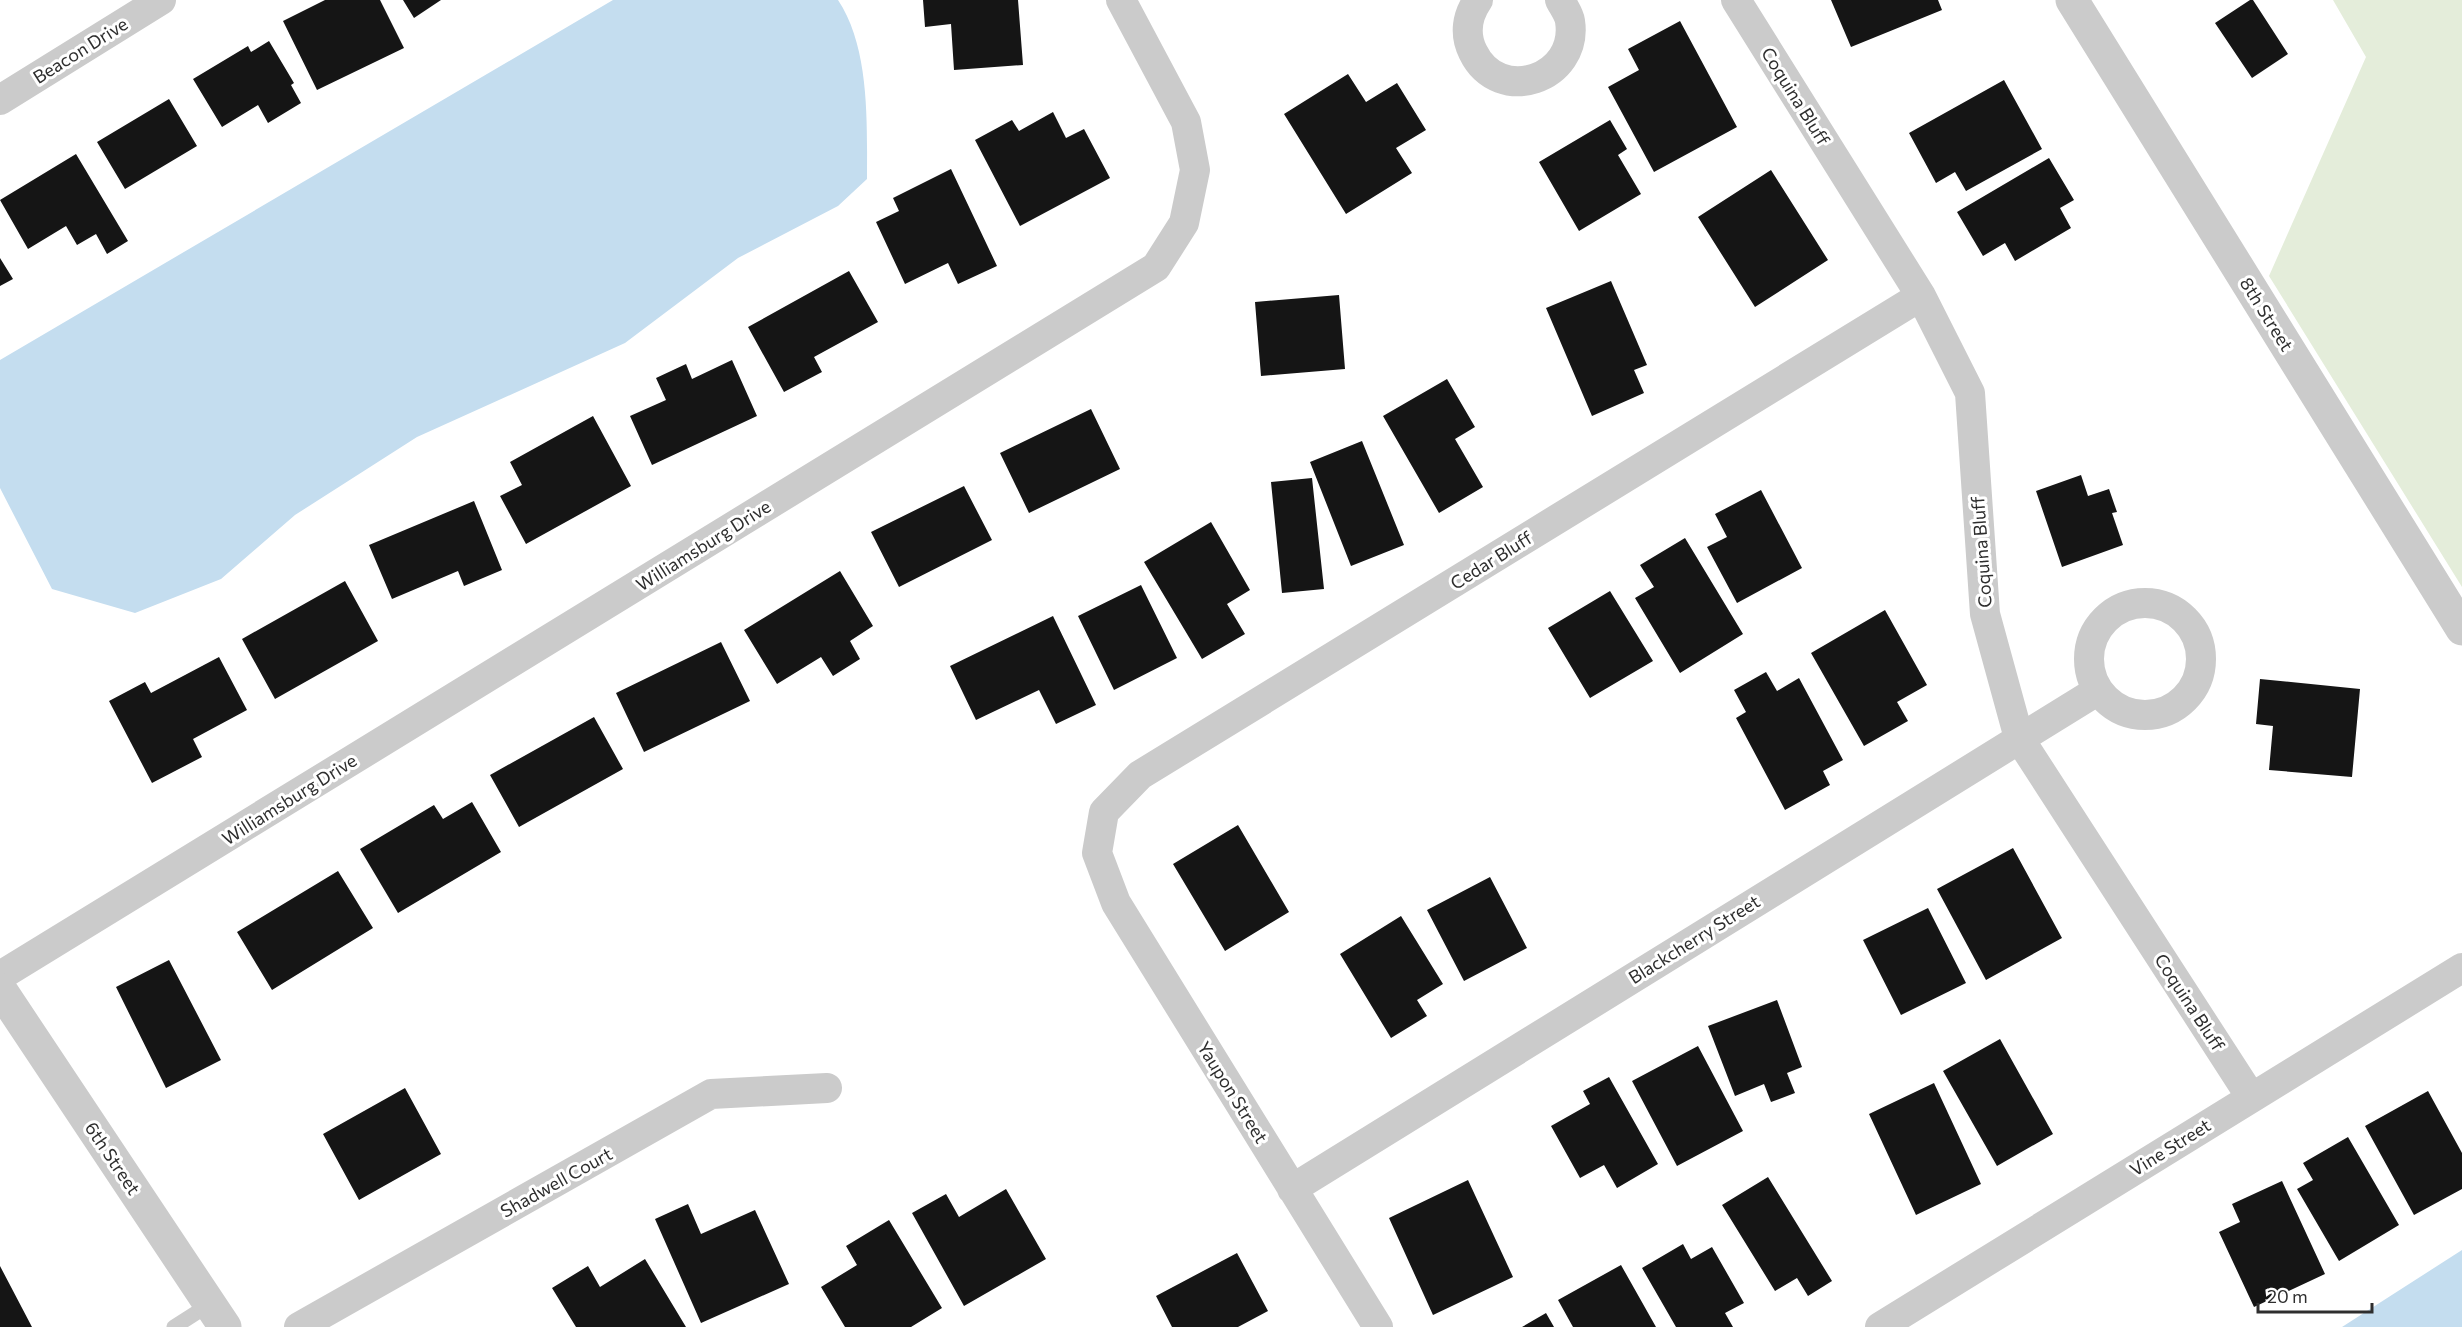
<svg xmlns="http://www.w3.org/2000/svg" width="2462" height="1327" viewBox="0 0 2462 1327" font-family="Commissioner,sans-serif">
	<style>
		.green { fill: #e4edda }
		.water { fill: #c4ddef }
		.building { fill: #151515 }
		.lines { fill: none; stroke-linecap: round; stroke-linejoin: round }
		.service { stroke: #cbcbcb; stroke-width: 15 }
		.minor { stroke: #cbcbcb; stroke-width: 30 }
		.tertiary { stroke: #cbcbcb; stroke-width: 33 }
		.labels { text-anchor: middle; dominant-baseline: central; stroke-width: 6; stroke-linejoin: round; paint-order: stroke }
		.street-label { font-size: 18px; fill: #2e2e2e; stroke: #fff }
	</style>
	<rect width="100%" height="100%" fill="#fff"/>
	<path class="green" d="M2333,0H2462V587L2269,276L2366,57Z"/>
	<path class="water" d="M613,0H838C870,48 867,123 867,179L838,206L738,258L625,343L417,437L295,515L221,579L135,613L52,589L0,488V360Z
		M2462,1250V1327H2342Z"/>
	<path class="building" d="M325,0H380L404,48L317,90L283,21Z
		M403,0H441L414,18Z
		M923,0H1018L1023,65L954,70L951,24L925,27Z
		M1831,0H1938L1942,10L1851,47Z
		M2250,0H2253L2288,54L2252,78L2215,23Z
		M1680,21L1737,127L1654,172L1608,87L1639,70L1628,49Z
		M269,41L294,83L291,85L301,103L268,123L258,105L222,127L193,79L248,46L251,52Z
		M1348,74L1366,102L1397,83L1426,130L1396,148L1412,173L1346,214L1284,114Z
		M2004,80L2042,149L1966,191L1955,172L1936,183L1909,133Z
		M169,99L197,146L125,189L97,142Z
		M1053,112L1066,138L1084,129L1110,178L1020,226L975,140L1012,120L1019,131Z
		M1610,120L1627,149L1618,155L1641,194L1579,231L1539,162Z
		M76,154L128,241L107,254L96,234L77,245L66,226L28,249L0,200Z
		M2049,158L2074,200L2060,208L2071,228L2015,261L2005,243L1983,256L1957,212Z
		M951,169L997,266L958,284L948,263L905,284L876,222L899,211L893,198Z
		M1771,170L1828,260L1755,307L1698,217Z
		M0,258L13,279L0,286Z
		M849,271L878,322L814,357L822,372L784,392L748,327Z
		M1611,281L1647,365L1634,370L1644,393L1592,416L1546,308Z
		M1339,295L1345,369L1261,376L1255,302Z
		M732,360L757,416L652,465L630,416L666,400L656,378L686,364L692,379Z
		M1447,379L1475,427L1455,439L1483,487L1439,513L1383,416Z
		M1091,409L1120,469L1029,513L1000,453Z
		M593,416L631,486L526,544L500,496L522,485L510,462Z
		M1362,441L1404,545L1351,566L1310,462Z
		M2081,475L2088,496L2109,489L2117,512L2112,513L2123,545L2062,567L2036,491Z
		M1312,478L1324,589L1282,593L1271,482Z
		M964,486L992,540L899,587L871,532Z
		M1761,490L1802,568L1737,603L1707,547L1727,537L1715,514Z
		M474,501L502,570L464,586L458,571L392,599L369,545Z
		M1211,522L1250,590L1227,604L1245,634L1202,659L1144,562Z
		M1685,538L1743,634L1680,673L1635,598L1654,587L1640,565Z
		M840,571L873,626L850,641L860,659L833,676L821,657L777,684L744,630Z
		M345,581L378,641L275,699L242,639Z
		M1141,585L1177,658L1114,690L1078,616Z
		M1610,591L1653,661L1590,698L1548,628Z
		M1885,610L1927,685L1897,702L1908,721L1864,746L1811,653Z
		M1053,616L1096,705L1056,724L1039,690L976,720L950,666Z
		M721,642L750,701L644,752L616,693Z
		M219,657L247,710L193,739L202,757L152,783L109,701L145,682L151,693Z
		M1766,672L1777,691L1799,678L1843,760L1823,771L1830,785L1785,810L1736,718L1746,712L1734,690Z
		M2260,679L2360,689L2352,777L2269,770L2273,726L2256,724Z
		M594,717L623,769L519,827L490,775Z
		M472,802L501,852L398,913L360,849L434,805L443,819Z
		M1238,825L1289,912L1225,951L1173,864Z
		M2013,848L2062,938L1986,980L1937,889Z
		M338,871L373,928L272,990L237,932Z
		M1490,877L1527,948L1464,981L1427,910Z
		M1928,908L1966,983L1901,1015L1863,940Z
		M1401,916L1443,984L1417,1000L1427,1016L1391,1038L1340,954Z
		M169,960L221,1060L166,1088L116,987Z
		M1777,1000L1802,1067L1787,1073L1795,1093L1771,1102L1764,1084L1735,1096L1708,1026Z
		M2000,1039L2053,1134L1997,1166L1943,1071Z
		M1698,1046L1743,1131L1677,1166L1632,1081Z
		M1609,1077L1658,1164L1617,1188L1604,1165L1580,1178L1551,1126L1590,1104L1583,1091Z
		M1934,1083L1981,1184L1916,1215L1869,1114Z
		M405,1088L441,1154L359,1200L323,1134Z
		M2428,1091L2462,1153V1189L2414,1215L2365,1126Z
		M2348,1137L2399,1225L2339,1261L2297,1189L2313,1180L2303,1163Z
		M1768,1177L1832,1281L1808,1296L1797,1278L1775,1291L1722,1205Z
		M1468,1180L1513,1277L1433,1315L1389,1218Z
		M2282,1181L2325,1274L2254,1307L2219,1232L2240,1222L2232,1204Z
		M1006,1189L1046,1259L964,1306L912,1213L946,1194L959,1217Z
		M688,1204L701,1234L755,1210L789,1284L701,1323L655,1219Z
		M889,1220L942,1308L911,1327H845L821,1287L857,1265L846,1246Z
		M1683,1244L1691,1259L1712,1247L1744,1303L1725,1313L1733,1327H1676L1642,1268Z
		M1237,1253L1268,1311L1238,1327H1172L1156,1296Z
		M645,1259L686,1327H576L552,1288L588,1266L600,1287Z
		M1621,1265L1656,1327H1573L1558,1300Z
		M0,1266L32,1327H0Z
		M1546,1313L1554,1327H1522Z"/>
	<g class="lines">
		<path class="service" d="M174,1327L210,1304"/>
		<path class="minor" d="M1478,0C1467,16 1464,34 1473,52C1499,106 1579,79 1570,21C1569,14 1563,6 1560,0
			M1736,0L1921,296L1970,393L1985,614L2019,738L2251,1097
			M0,100L161,0
			M2089 659a56 56 0 1 1 112 0a56 56 0 1 1-112 0Z
			M0,976L1156,267L1184,223L1195,170L1186,122L1121,0
			M1292,1189L2097,691
			M299,1327L711,1094L827,1088
			M1378,1327L1116,903L1097,853L1104,812L1140,775L1921,296
			M1880,1327L2462,968"/>
		<path class="tertiary" d="M2072,0L2462,629
			M0,989L225,1327"/>
	</g>
	<g class="labels">
		<g class="street-label">
			<text transform="translate(80 50) rotate(-32)">Beacon Drive</text>
			<text transform="translate(1796 96) rotate(58)">Coquina Bluff</text>
			<text transform="translate(2267 314) rotate(58)">8th Street</text>
			<text transform="translate(703 545) rotate(-32)">Williamsburg Drive</text>
			<text transform="translate(1981 552) rotate(-94)">Coquina Bluff</text>
			<text transform="translate(1491 560) rotate(-32)">Cedar Bluff</text>
			<text transform="translate(289 799) rotate(-32)">Williamsburg Drive</text>
			<text transform="translate(1694 939) rotate(-32)">Blackcherry Street</text>
			<text transform="translate(2190 1002) rotate(57)">Coquina Bluff</text>
			<text transform="translate(1233 1092) rotate(58)">Yaupon Street</text>
			<text transform="translate(2170 1147) rotate(-32)">Vine Street</text>
			<text transform="translate(113 1158) rotate(56)">6th Street</text>
			<text transform="translate(556 1182) rotate(-29)">Shadwell Court</text>
		</g>
	</g>
	<path d="M2258 1303v9h114v-9" fill="none" stroke="#2e2e2e" stroke-width="3"/>
	<text x="2267" y="1303" font-size="18" fill="#2e2e2e" stroke="#ffffff" stroke-width="4.5" paint-order="stroke">20 m</text>
</svg>
